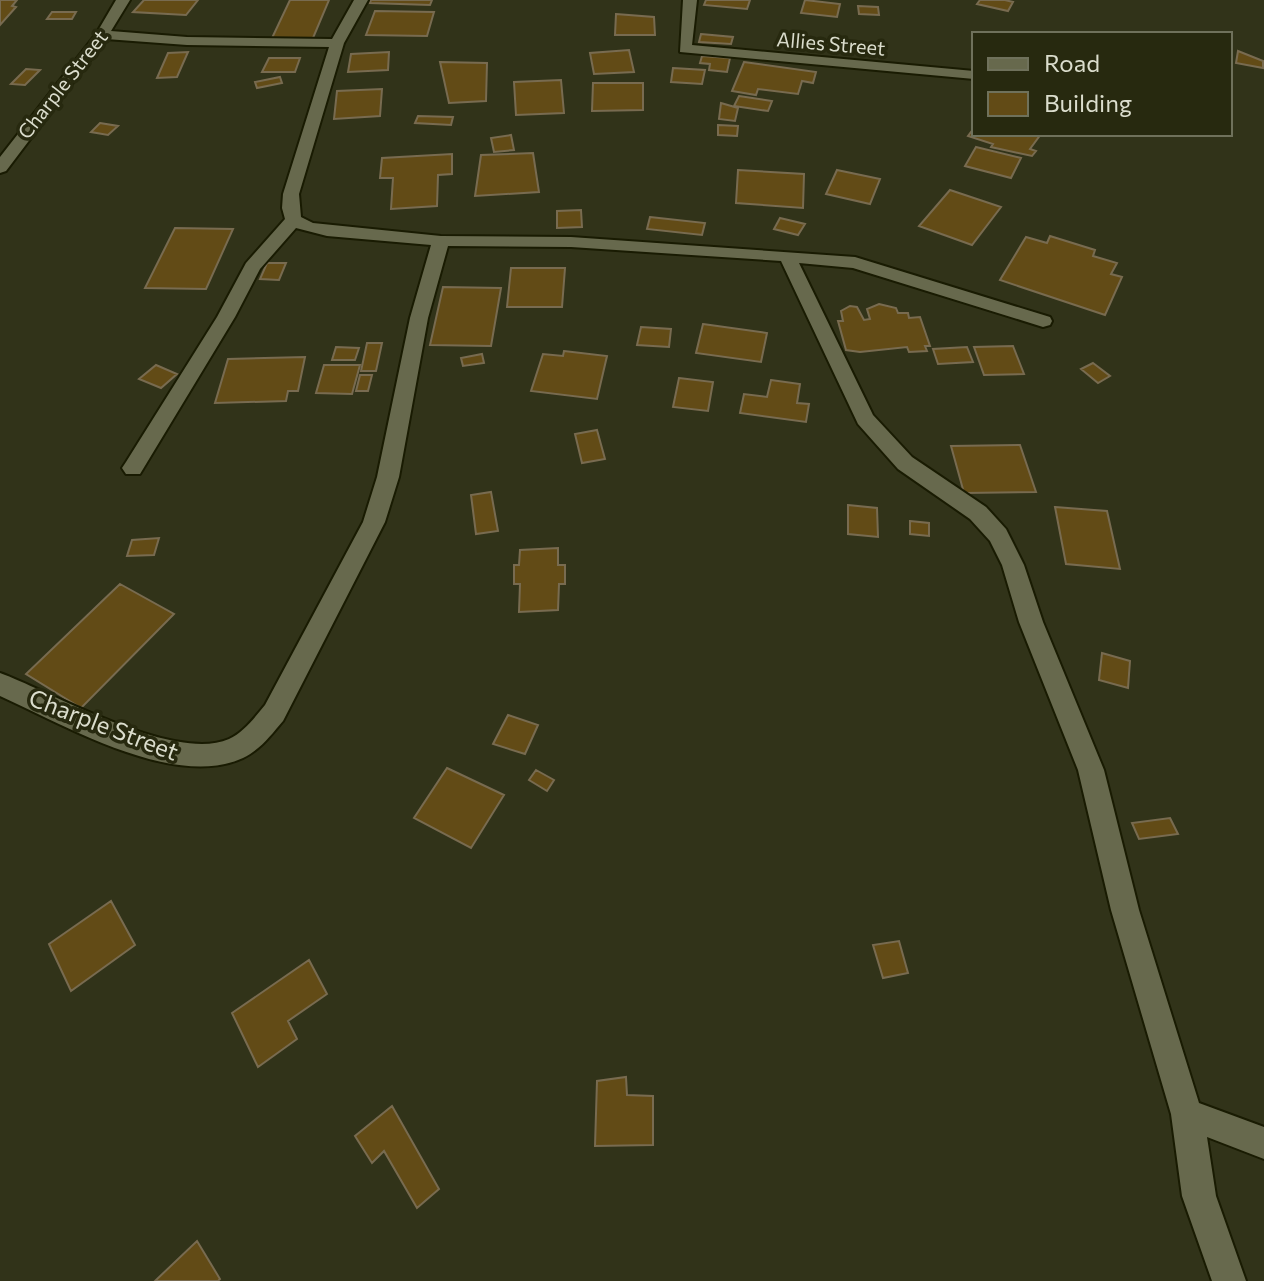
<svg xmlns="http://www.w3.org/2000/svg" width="1264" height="1281" viewBox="0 0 1264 1281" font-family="Commissioner,sans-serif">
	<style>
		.building { fill: #624b16; stroke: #786b50; stroke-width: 2 }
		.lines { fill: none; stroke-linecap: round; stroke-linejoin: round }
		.street-casing { stroke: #191b02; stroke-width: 4 }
		.street { fill: #67694d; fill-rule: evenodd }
		.labels { text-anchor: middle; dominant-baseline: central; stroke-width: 7; stroke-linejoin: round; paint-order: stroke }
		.far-street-label { font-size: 20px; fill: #dbddcd; stroke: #27290f }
		.street-label { font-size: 24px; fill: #dbddcd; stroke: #27290f }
	</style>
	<rect width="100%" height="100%" fill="#313319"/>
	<path class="building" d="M0,0H17L12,6L16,7L0,25Z
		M144,0H198L186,15L133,12Z
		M290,0H329L313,38H272Z
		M371,0H432L430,5L370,3Z
		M706,0H750L747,9L704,5Z
		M805,0L840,4L837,17L801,13Z
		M980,0H1005L1013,2L1008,11L977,4Z
		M858,6L878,7L879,15L859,14Z
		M375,11L434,12L427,36L366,35Z
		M52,12H76L72,19H47Z
		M616,14L654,17L655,35H615Z
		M701,34L733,37L731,44L699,42Z
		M629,50L634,72L594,74L590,53Z
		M1238,51L1263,61V68L1236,63Z
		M188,52L177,77L157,78L168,53Z
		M389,52L388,70L348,72L351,54Z
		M702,56L730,58L727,72L709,70L710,64L700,63Z
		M269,58H300L295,72H262Z
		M440,62L487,63L486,101L449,103Z
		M744,62L816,72L813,83L802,81L798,94L758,89L756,95L732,91Z
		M673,68L705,70L702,84L671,82Z
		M26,69L40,70L25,85L11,84Z
		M280,77L282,83L257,88L255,82Z
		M561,80L564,113L516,115L514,82Z
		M593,83H643V110L592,111Z
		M382,89L380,116L334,119L337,91Z
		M739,96L772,101L768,111L734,106Z
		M721,103L738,108L735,121L719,119Z
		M418,116L453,117L451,125L415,123Z
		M100,123L118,126L108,135L91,132Z
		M718,125L738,126L737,136L718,135Z
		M974,128V134H1041L1030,149L1036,151L1032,156L991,147L993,144L968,136Z
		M511,135L514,150L494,152L491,138Z
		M976,147L1021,158L1011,178L965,166Z
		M533,153L539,192L475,196L481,155Z
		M452,154V174L438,175L437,206L391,209L393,178H380L382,158Z
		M738,170L804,174L803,208L736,203Z
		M837,170L880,179L870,204L826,194Z
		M950,190L1001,207L972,245L919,226Z
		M581,210L582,227L557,228V211Z
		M650,217L705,223L702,235L647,229Z
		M780,218L805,224L798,235L774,229Z
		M175,228L233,229L206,289L145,288Z
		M1050,236L1095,250L1093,256L1117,263L1111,274L1122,277L1105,315L1000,280L1026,237L1047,243Z
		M267,263H286L279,280L260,279Z
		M511,268H565L562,307H507Z
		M443,287L501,288L491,346L430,345Z
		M879,304L896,308L898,313H908L909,318L920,317L930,346H925L927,351L909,352L907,347L860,352L846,350L838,321H843L841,311L850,306L857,307L864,320L870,319L867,309Z
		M703,324L767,333L761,362L696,353Z
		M641,327L671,329L669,347L637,345Z
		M367,343H382L376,371H361Z
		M1013,346L1024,374L984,375L974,347Z
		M336,347L359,348L355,360H332Z
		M967,347L973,362L938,364L933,349Z
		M564,351L607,356L597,399L531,391L543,354L563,356Z
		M482,354L484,363L463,366L461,358Z
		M305,357L298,391H288L286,401L215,403L228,359Z
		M1093,363L1110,376L1098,383L1081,369Z
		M156,365L177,374L161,388L139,379Z
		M324,365H360L352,394L316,393Z
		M360,375H372L368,391H356Z
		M679,378L713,382L708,411L673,407Z
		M771,380L800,384L797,403L809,404L806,422L740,413L744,394L767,397Z
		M597,430L605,459L582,463L575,434Z
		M1020,445L1036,492L964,493L951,446Z
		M491,492L498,531L476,534L471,495Z
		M848,505L877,508L878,537L848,534Z
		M1055,507L1107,511L1120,569L1066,564Z
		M910,521L929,523V536L910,534Z
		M159,538L154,555L127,556L132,540Z
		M558,548V565H565V584H559L558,610L519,612L520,584H514V565H519L520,550Z
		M120,584L174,614L81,708L26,674Z
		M1102,653L1130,661L1128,688L1099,680Z
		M508,715L538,725L525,754L493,744Z
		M447,768L504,795L471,848L414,818Z
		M536,770L554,780L547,791L529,780Z
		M1170,818L1178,834L1139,839L1132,823Z
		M111,901L135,945L71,991L49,944Z
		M899,941L908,973L883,978L873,945Z
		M309,960L327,994L288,1021L297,1039L258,1067L232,1013Z
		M626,1077L627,1095L653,1096V1145L595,1146L597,1081Z
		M392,1106L439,1189L417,1208L384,1151L372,1163L355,1136Z
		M197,1241L220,1279L218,1281H155Z"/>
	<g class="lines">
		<g class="street-casing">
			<path id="street" d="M116,0H130L111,31L187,37L332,39L354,0H368L344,43L299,194L301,217L313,223L441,236L571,237L855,257L1050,317L1052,321L1050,325L1043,327L853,268L799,263L873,415L912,457L986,507L1006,529L1024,565L1043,622L1104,770L1139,910L1199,1103L1264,1127V1159L1207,1137L1216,1196L1246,1281H1212L1182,1196L1171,1114L1111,910L1078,770L1019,622L1002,565L990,541L970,519L898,469L858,424L781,261L571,247L448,246L428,318L399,477L385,522L283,721C271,735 260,750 243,758C174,790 63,724 0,696V673C54,693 174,763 229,739C244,732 255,717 265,705L363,522L377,477L410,318L431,245L327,236L296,228L260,269L235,317L140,474H126L122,468L126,462L217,317L246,263L285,219L282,208L283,194L329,47L187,45L106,39L6,171L0,173V157L96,34Z
				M683,0H697L692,45L974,71V79L680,52Z"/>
		</g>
		<use href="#street" class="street"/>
	</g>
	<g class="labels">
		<g class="far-street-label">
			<text transform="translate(831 43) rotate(5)">Allies Street</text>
			<text transform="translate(62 84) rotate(-52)">Charple Street</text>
		</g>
		<g class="street-label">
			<text transform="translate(104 724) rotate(21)">Charple Street</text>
		</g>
	</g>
	<rect x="972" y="32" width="260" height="104" fill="#27290f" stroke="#6f715b" stroke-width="2"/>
	<rect x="988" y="58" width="40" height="12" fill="#67694d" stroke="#6f715b" stroke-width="2"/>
	<text x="1044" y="72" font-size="24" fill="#dbddcd">Road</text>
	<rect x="988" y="92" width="40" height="24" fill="#624b16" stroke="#6f715b" stroke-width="2"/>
	<text x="1044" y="112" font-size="24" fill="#dbddcd">Building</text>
</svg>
